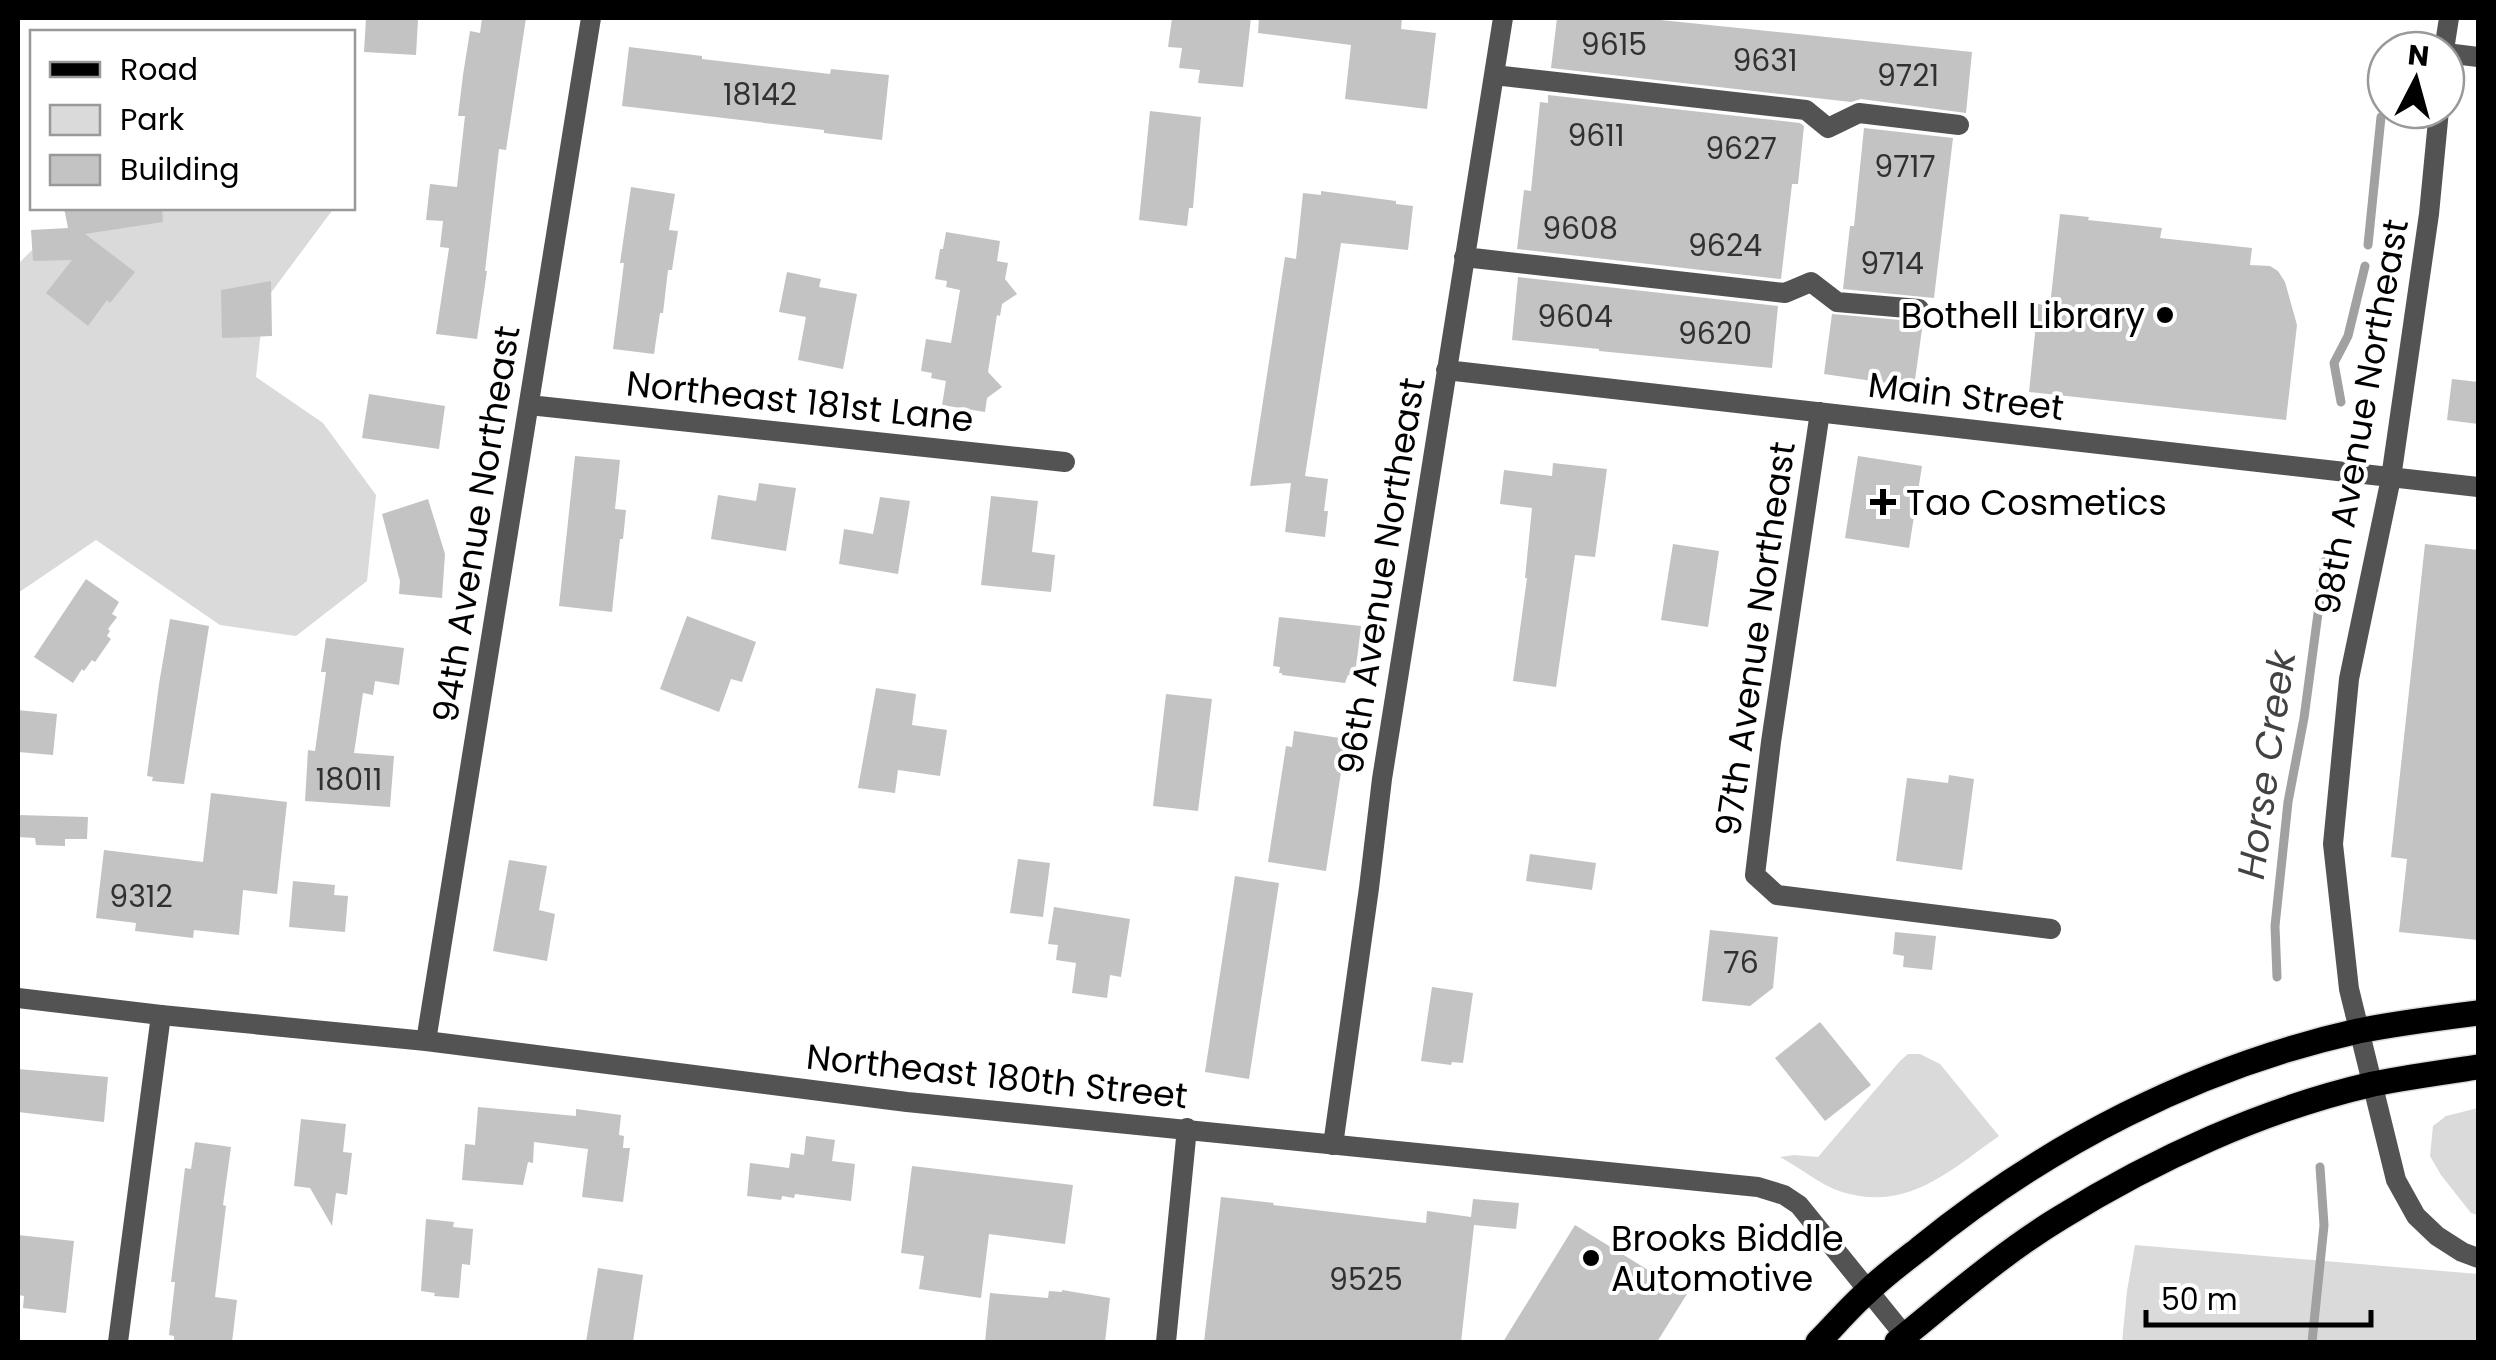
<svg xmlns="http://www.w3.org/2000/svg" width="2496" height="1360" viewBox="0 0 2496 1360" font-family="Poppins,sans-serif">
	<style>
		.green { fill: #dadada }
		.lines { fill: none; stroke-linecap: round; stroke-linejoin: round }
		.stream { stroke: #a1a1a1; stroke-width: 9 }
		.building { fill: #c3c3c3 }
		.primary-casing { stroke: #dbdbdb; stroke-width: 28 }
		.minor { stroke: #535353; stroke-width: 20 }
		.tertiary { stroke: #535353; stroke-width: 20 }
		.primary { stroke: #000; stroke-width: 25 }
		.poi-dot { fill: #000; stroke: #fff; stroke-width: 4 }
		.labels { text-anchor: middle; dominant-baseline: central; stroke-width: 8; stroke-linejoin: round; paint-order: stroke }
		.number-label { font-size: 30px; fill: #313131 }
		.poi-label { font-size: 35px; fill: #000; stroke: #fff; text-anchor: start }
		.street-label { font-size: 35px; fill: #000; stroke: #fff }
		.water-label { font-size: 38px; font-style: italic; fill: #424242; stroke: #fff }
	</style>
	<rect width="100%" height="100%" fill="#fff"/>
	<path class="green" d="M112,208H334L264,302L256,377L323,423L376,495L367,581L296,636L220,625L96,540L18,593V264L32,250Z
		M1908,1054H1920L1940,1064L1999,1136C1949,1171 1908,1212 1842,1192C1820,1185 1801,1168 1780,1157L1794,1155L1818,1157L1900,1061Z
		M2478,1108V1215L2471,1213L2441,1175L2430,1156L2433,1126L2446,1116Z
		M2135,1245L2478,1274V1342H2122L2127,1291Z"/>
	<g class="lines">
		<path class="stream" d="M2368,245L2381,117
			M2341,402L2334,363L2348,336L2365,266
			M2277,977L2275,926L2288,802L2304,718L2325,561
			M2312,1342L2324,1225L2320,1167"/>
	</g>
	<path class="building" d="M366,18L418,20L416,55L364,52Z
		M482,18H526L506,150L499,149L485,271H487L477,339L436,334L449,248L440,247L443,221L426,220L430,184L457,187L465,116H458L463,75L470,31L480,33Z
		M1172,18H1251L1243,87L1198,83L1200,70L1179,68L1182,48L1168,47Z
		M1259,18H1402L1401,29L1436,33L1427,109L1345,99L1351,45L1258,33Z
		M1557,18H1641L1972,52L1966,113L1861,99L1851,102L1551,68Z
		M629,47L702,56V59L830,74L831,69L889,75L882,140L824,133V130L622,106Z
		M1548,95L1800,123L1804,126L1798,184H1792L1781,279L1517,249L1524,190L1531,191L1540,102L1548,103Z
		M1150,111L1201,117L1193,208H1189L1187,226L1139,220Z
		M1864,128L1953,138L1934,298L1843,289L1850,226H1854Z
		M631,187L675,194L669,230L678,231L672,270H668L663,313H660L654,354L613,349L624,263H620Z
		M1321,191L1396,201V204L1413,206L1408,250L1341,243L1305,476L1328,479L1324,511H1328L1325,537L1285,532L1291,483L1250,486L1285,257L1296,259L1303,193L1321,195Z
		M64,208H162L163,222L85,234L135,272L110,303L107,300L88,326L46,293L72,260L33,261L31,230L68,228Z
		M2060,214L2089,217L2088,220L2162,228L2160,238L2252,248L2250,265L2270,266L2278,271L2285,282L2297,325L2286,420L2029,392L2038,304L2050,306Z
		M946,232L1000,241L997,261L1008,263L1005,279L1017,294L1002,304L1000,316L997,315L988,372L1002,387L987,398L985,412L942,405L946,381L931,378L932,373L921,371L926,339L951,343L960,290L946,287L947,281L935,279L940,249H943Z
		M787,272L821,279L819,287L857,294L843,369L798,360L806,317L779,312Z
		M1518,277L1778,306L1772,368L1599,351V349L1512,340Z
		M271,281L272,336L222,338L221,290Z
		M1832,314L1923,322L1914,387L1824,374Z
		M2452,379L2478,382V424L2447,420Z
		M369,394L445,406L439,449L362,438Z
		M575,456L620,460L615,509L626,510L623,539H620L612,612L559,606Z
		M1858,456L1922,466L1909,548L1845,538Z
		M1553,463L1607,469L1595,557L1575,555L1556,687L1513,681L1527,578H1525L1532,508L1500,504L1504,470L1552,476Z
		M759,483L796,488L786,551L711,539L718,495L756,501Z
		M991,496L1038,501L1032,552L1055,555L1051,592L981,585Z
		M880,497L910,501L898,574L839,564L844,529L873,534Z
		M428,499L445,554L442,598L399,594L400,581L382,514Z
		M1673,544L1719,551L1708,627L1661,620Z
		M2425,544L2478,550V940L2399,932L2407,859L2391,857Z
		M86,579L119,602L112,614L117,617L108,629L110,631L107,636L111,639L95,662L92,660L84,671L82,669L73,683L34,657Z
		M687,616L756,642L742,682L731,679L719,712L660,689Z
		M1279,617L1361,626L1355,676L1348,675L1345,683L1282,675V673H1279L1280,667L1273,666Z
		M170,619L209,626L184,784L152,781L153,777L147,776L159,684Z
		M326,638L404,648L399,685L375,681L373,695L363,693L354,753L394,756L390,807L305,801L308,750L315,751L326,672H321Z
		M876,688L916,694L912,725L947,730L940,776L898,770L895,793L858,788Z
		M1166,694L1212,699L1198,811L1153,806Z
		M18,710L57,714L53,755L18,752Z
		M1294,731L1346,739L1326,871L1268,862L1286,746L1292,747Z
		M1949,775L1974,779L1962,870L1896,861L1907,778L1948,783Z
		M211,793L287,802L277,894L243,890L239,935L194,930L193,938L135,931L136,923L96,918L104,850L203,862Z
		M18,815L88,817L87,839H65V846L36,845L35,838L18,837Z
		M1530,854L1596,863L1592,890L1526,881Z
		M1018,859L1050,863L1043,917L1010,913Z
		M509,860L547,866L539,910L555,914L547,961L493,951Z
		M1235,876L1279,883L1249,1079L1205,1072Z
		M293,881L335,885L334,895L348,896L345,932L289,927Z
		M1054,907L1130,919L1121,977L1110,975L1107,998L1072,993L1076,963L1056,960L1058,945L1048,944Z
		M1710,930L1778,937L1773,988L1750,1006L1702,1001Z
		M1895,932L1936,936L1932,970L1903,967L1904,956L1893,954Z
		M1432,987L1473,993L1463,1063L1452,1062L1451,1065L1421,1061Z
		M1820,1022L1871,1085L1825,1121L1775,1058Z
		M18,1069L108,1077L104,1122L18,1112Z
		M478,1107L576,1116V1109L621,1115L619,1135L624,1136L623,1148H630L623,1202L582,1197L588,1149L534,1142L533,1163L528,1162L523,1185L462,1180L465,1144L475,1145Z
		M301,1119L346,1124L343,1152L352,1153L347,1195L336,1193L332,1226L310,1188L294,1186Z
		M806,1136L835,1140L832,1161L855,1164L851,1201L795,1194L794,1198L782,1196L781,1200L747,1196L750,1163L789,1168L791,1153L804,1155Z
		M195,1142L231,1147L223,1205L226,1206L215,1297L237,1300L232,1342H174V1336L169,1335L175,1282H171L185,1168L191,1169Z
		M912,1166L1073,1185L1065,1244L989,1234L981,1298L919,1289L924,1256L901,1253Z
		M1221,1197L1274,1203L1273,1205L1426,1223L1427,1211L1471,1217L1473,1199L1519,1203L1516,1229L1474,1225L1461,1342H1204Z
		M426,1219L454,1222L453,1227L473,1229L470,1265L462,1264L459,1298L434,1296L435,1293L421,1291Z
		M1575,1225L1687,1294L1657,1342H1503Z
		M18,1235L74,1241L66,1313L23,1308L24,1296L18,1295Z
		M598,1268L643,1275L633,1342H586Z
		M1062,1290L1110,1298L1105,1342H985L990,1293L1048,1298L1049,1291L1062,1292Z"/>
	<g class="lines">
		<g class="primary-casing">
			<path id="primary" d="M1818,1342C1834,1326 1849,1308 1866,1293C1882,1277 1901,1263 1919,1249C2046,1145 2197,1067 2358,1031C2398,1023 2438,1018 2478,1013
				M1897,1342C1949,1300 2002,1253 2060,1218C2155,1159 2264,1109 2373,1084C2408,1077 2444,1072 2478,1067"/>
		</g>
		<path class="minor" d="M2444,50L2449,18
			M2446,53L2478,57
			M1494,75L1806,110L1828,128L1859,113L1959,125
			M2439,110L2429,214L2391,478L2349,679L2333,844L2349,989L2396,1180L2416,1216L2437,1236L2462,1252L2478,1258
			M1464,257L1785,293L1811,282L1837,302L1919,309
			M1446,370L2478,487
			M529,405L1065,462
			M1820,412L1771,742L1755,875L1777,895L2051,929
			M426,1041L591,18
			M1333,1145L1369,888L1382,779L1503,18
			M118,1342L161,1015
			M1166,1342L1187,1128"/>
		<path class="tertiary" d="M18,998L161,1015L426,1041L907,1102L1758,1187L1784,1195L1799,1205L1905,1336"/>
		<use href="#primary" class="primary"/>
	</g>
	<g class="poi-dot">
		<circle cx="2165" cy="315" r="10"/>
		<path d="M1878 487h10v10h10v10h-10v10h-10v-10h-10v-10h10z"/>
		<circle cx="1591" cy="1258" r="10"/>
	</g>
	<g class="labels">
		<g class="number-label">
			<text x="1614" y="44">9615</text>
			<text x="1765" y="60">9631</text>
			<text x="1908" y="75">9721</text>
			<text x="760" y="94">18142</text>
			<text x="1596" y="135">9611</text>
			<text x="1741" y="148">9627</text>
			<text x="1905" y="166">9717</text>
			<text x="1580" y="228">9608</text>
			<text x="1725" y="245">9624</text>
			<text x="1892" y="263">9714</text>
			<text x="1575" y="316">9604</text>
			<text x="1715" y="333">9620</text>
			<text x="349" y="779">18011</text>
			<text x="141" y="896">9312</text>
			<text x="1741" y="962">76</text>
			<text x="1366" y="1279">9525</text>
		</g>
		<g class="poi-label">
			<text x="2145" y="315" text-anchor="end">Bothell Library</text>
			<text x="1906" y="502">Tao Cosmetics</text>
			<text x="1611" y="1238">Brooks Biddle<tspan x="1611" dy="40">Automotive</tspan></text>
		</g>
		<g class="street-label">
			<text transform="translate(1966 396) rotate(7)">Main Street</text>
			<text transform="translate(800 401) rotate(6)">Northeast 181st Lane</text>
			<text transform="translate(2361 417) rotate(-80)">98th Avenue Northeast</text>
			<text transform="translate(476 524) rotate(-81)">94th Avenue Northeast</text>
			<text transform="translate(1381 576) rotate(-81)">96th Avenue Northeast</text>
			<text transform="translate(1755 639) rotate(-82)">97th Avenue Northeast</text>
			<text transform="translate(997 1076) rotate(6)">Northeast 180th Street</text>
		</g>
		<g class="water-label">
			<text transform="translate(2266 765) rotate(-82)">Horse Creek</text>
		</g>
	</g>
	<rect width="2496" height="1360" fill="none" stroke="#000000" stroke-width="40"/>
	<rect x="30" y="30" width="325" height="180" fill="#ffffff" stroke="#999999" stroke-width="2.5"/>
	<rect x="50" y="62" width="50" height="15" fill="#000000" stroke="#999999" stroke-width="2.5"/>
	<text x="120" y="80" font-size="30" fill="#000000">Road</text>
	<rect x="50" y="105" width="50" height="30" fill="#dadada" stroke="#999999" stroke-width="2.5"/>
	<text x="120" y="130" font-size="30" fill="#000000">Park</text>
	<rect x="50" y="155" width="50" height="30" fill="#c3c3c3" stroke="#999999" stroke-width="2.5"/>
	<text x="120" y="180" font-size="30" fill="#000000">Building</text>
	<g transform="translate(2416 80) rotate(6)"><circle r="48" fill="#ffffff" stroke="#999999" stroke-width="2.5"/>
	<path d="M0-8L18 38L0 25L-18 38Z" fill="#000000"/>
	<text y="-15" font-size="28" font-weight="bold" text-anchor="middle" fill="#000000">N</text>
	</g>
	<path d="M2146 1310v15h225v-15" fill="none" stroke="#000000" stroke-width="5"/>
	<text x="2161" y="1310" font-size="30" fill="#000000" stroke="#ffffff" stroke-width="8" paint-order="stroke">50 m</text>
</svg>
